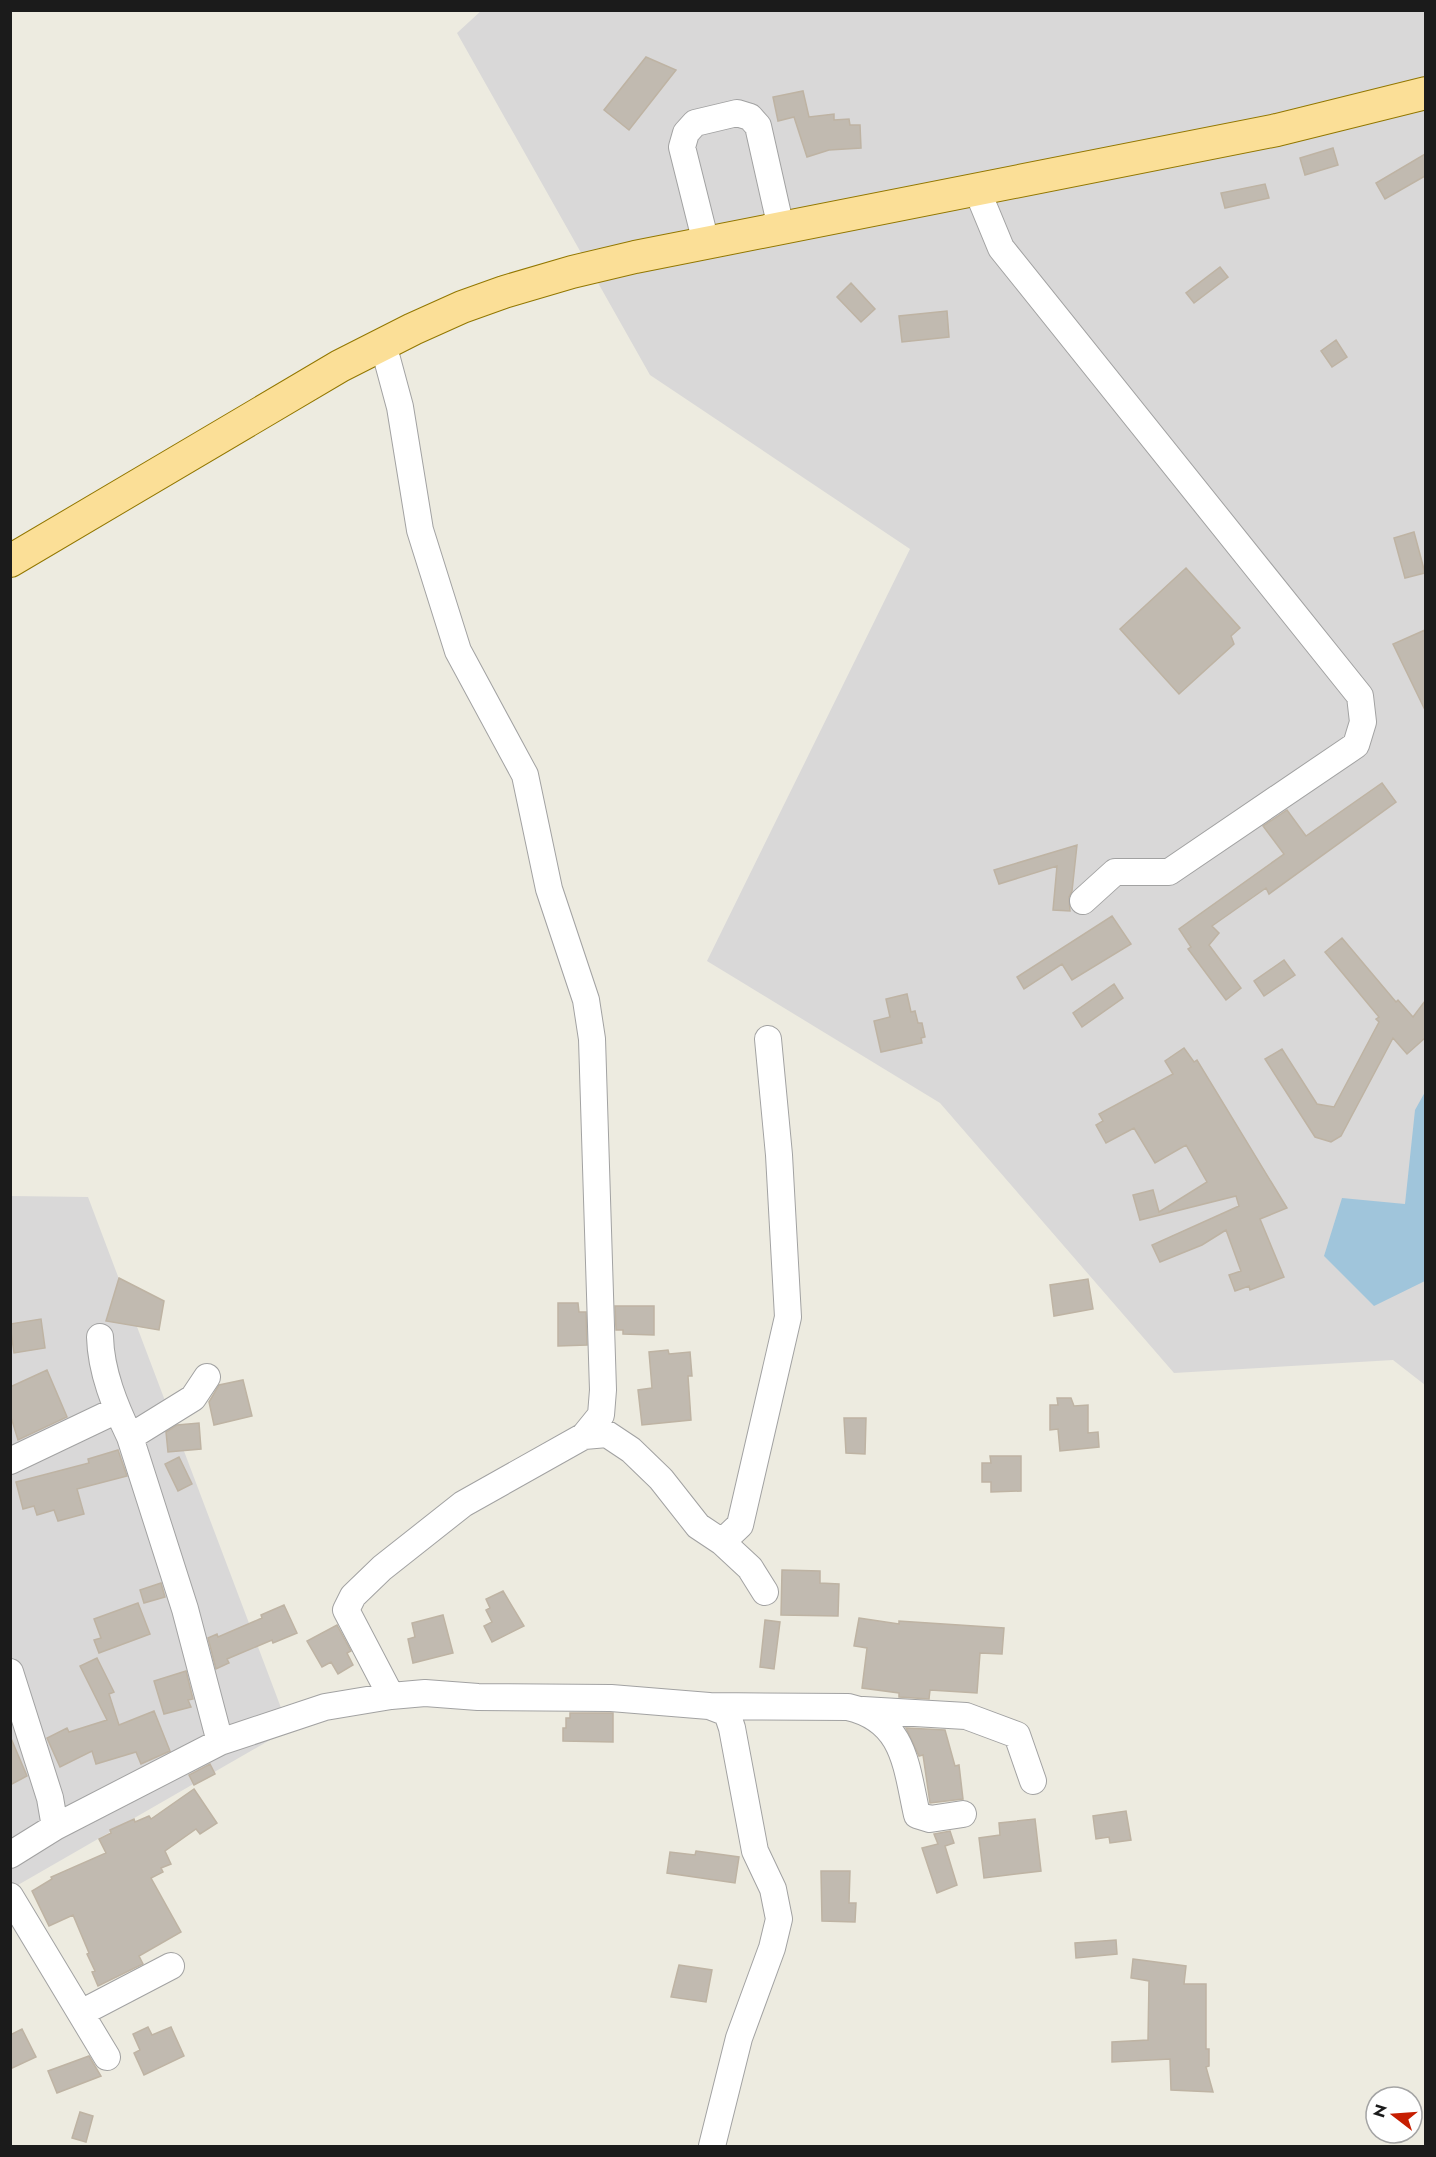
<svg xmlns="http://www.w3.org/2000/svg" width="1436" height="2157" viewBox="0 0 1436 2157" font-family="Jost,sans-serif">
	<style>
		.residential { fill: #d9d8d8 }
		.water { fill: #a0c5db }
		.building { fill: #c1bab0; stroke: #beb3a3; stroke-width: 1.5 }
		.lines { fill: none; stroke-linecap: round; stroke-linejoin: round }
		.minor-casing { stroke: #a2a2a2; stroke-width: 28 }
		.major-casing { stroke: #927700; stroke-width: 34 }
		.minor { stroke: #fff; stroke-width: 26 }
		.major { stroke: #fbdf97; stroke-width: 32 }
	</style>
	<rect width="100%" height="100%" fill="#edebe0"/>
	<path class="residential" d="M482,10L1425,11V1385L1393,1360L1174,1373L940,1103L707,961L910,549L650,375L457,33Z
		M11,1196L88,1197L289,1729L11,1889Z"/>
	<path class="water" d="M1425,1092V1281L1374,1306L1324,1256L1342,1198L1405,1204L1415,1110Z"/>
	<path class="building" d="M646,57L676,70L629,130L604,110Z
		M803,91L809,117L834,114V120L849,119L850,125H860L861,148L829,150L807,157L794,117L778,121L773,97Z
		M1333,148L1338,165L1305,175L1300,158Z
		M1425,154V176L1385,199L1376,183Z
		M1265,184L1269,198L1225,208L1221,193Z
		M1220,267L1228,277L1194,303L1186,293Z
		M851,283L875,309L861,322L837,297Z
		M947,311L949,337L902,342L899,316Z
		M1336,340L1347,357L1332,367L1321,351Z
		M1414,532L1425,573L1405,578L1394,538Z
		M1186,568L1240,628L1231,636L1234,644L1179,694L1120,629Z
		M1425,630V710L1393,644Z
		M1382,783L1396,802L1269,894L1266,888L1212,926L1219,933L1209,945L1241,988L1226,1000L1188,949L1191,947L1179,929L1284,854L1263,826L1287,810L1306,836Z
		M1077,845L1072,891L1069,897L1070,911L1053,910L1057,866L999,884L994,870Z
		M1112,916L1131,944L1072,980L1062,964L1024,989L1017,977Z
		M1342,938L1396,1002L1398,1000L1413,1017L1425,1001V1038L1407,1054L1393,1038L1341,1136L1331,1142L1315,1137L1265,1059L1282,1049L1317,1104L1334,1107L1379,1022L1376,1019L1379,1017L1325,952Z
		M1284,960L1295,975L1264,996L1254,981Z
		M1114,984L1123,998L1082,1027L1073,1013Z
		M907,994L911,1012L915,1011L918,1023H922L925,1037L921,1038L922,1043L881,1052L874,1021L890,1017L886,999Z
		M1184,1048L1194,1062L1197,1060L1287,1208L1260,1219L1284,1277L1250,1290L1249,1286L1235,1291L1229,1275L1241,1271L1226,1230L1202,1245L1160,1262L1152,1245L1239,1206L1236,1196L1140,1220L1133,1195L1153,1190L1159,1212L1207,1182L1186,1145L1155,1163L1134,1128L1106,1143L1096,1125L1103,1121L1099,1114L1173,1074L1165,1061Z
		M119,1278L164,1301L159,1330L106,1321Z
		M1088,1279L1093,1309L1054,1316L1050,1285Z
		M558,1303H578L579,1312H586L587,1345L558,1346Z
		M615,1306H654V1335L623,1334V1330H616Z
		M41,1319L45,1348L14,1353L10,1324Z
		M668,1350L669,1354L690,1352L692,1376H688L691,1420L642,1425L638,1390L652,1388L649,1352Z
		M47,1370L67,1417L18,1440L10,1414V1387Z
		M243,1380L252,1416L214,1425L209,1402L219,1385Z
		M1057,1398H1071L1074,1406L1088,1405V1433L1098,1432L1099,1447L1060,1451L1058,1429L1050,1430V1405H1058Z
		M844,1418H866L865,1454L846,1453Z
		M199,1423L201,1449L168,1452L166,1432L177,1425Z
		M118,1450L127,1476L77,1489L84,1514L58,1521L54,1510L37,1515L34,1506L23,1509L16,1482L89,1463L88,1459Z
		M990,1456H1021V1491L991,1492V1482H982V1463H991Z
		M179,1457L192,1484L178,1491L165,1464Z
		M782,1570L820,1571V1583L839,1584L838,1616L781,1615Z
		M161,1583L165,1597L144,1603L140,1590Z
		M503,1591L524,1626L492,1642L484,1626L492,1622L486,1610L490,1608L486,1599Z
		M138,1603L150,1634L99,1653L94,1640L101,1638L94,1619Z
		M284,1605L297,1633L273,1643L272,1640L227,1659L229,1663L216,1669L208,1638L217,1634L218,1637L262,1618L261,1615Z
		M443,1615L453,1653L413,1663L408,1639L415,1637L412,1623Z
		M859,1618L899,1624V1621L1004,1628L1002,1654L980,1653L977,1693L930,1690L929,1699L899,1697V1693L862,1688L867,1648L854,1646Z
		M765,1620L780,1622L774,1669L760,1667Z
		M337,1625L351,1651L347,1653L353,1665L338,1674L331,1662L322,1667L307,1641Z
		M97,1658L114,1692L109,1694L119,1725L154,1711L170,1751L141,1764L136,1752L96,1764L92,1751L60,1767L47,1738L67,1728L69,1732L107,1720L80,1666Z
		M186,1671L193,1699L188,1700L191,1707L164,1714L154,1681Z
		M570,1713H613V1742L563,1741V1728H566V1718H570Z
		M906,1728L945,1730L955,1766L959,1765L963,1799L930,1803L923,1755L919,1756Z
		M10,1736L27,1776L10,1785Z
		M210,1764L215,1774L194,1785L189,1775Z
		M194,1789L217,1823L200,1834L196,1829L165,1851L171,1864L161,1868L163,1872L151,1878L181,1932L139,1956L143,1964L98,1986L92,1972L95,1971L87,1954L89,1953L73,1915L49,1926L32,1891L52,1879L51,1877L106,1853L99,1839L111,1833L110,1830L134,1819L135,1822L149,1816L151,1819Z
		M1126,1811L1131,1840L1110,1843L1109,1837L1096,1839L1093,1816Z
		M1035,1819L1041,1871L984,1878L979,1838L1000,1835L999,1823Z
		M950,1831L954,1843L945,1846L957,1885L937,1893L922,1848L938,1844L934,1834Z
		M696,1851L739,1857L735,1883L667,1873L670,1852L695,1855Z
		M821,1871H850L849,1903H856L855,1922L822,1921Z
		M1116,1940L1117,1954L1076,1958L1075,1943Z
		M1133,1959L1186,1966L1184,1984H1206V2049H1209V2066L1206,2067L1213,2092L1171,2090L1170,2059L1112,2062V2042L1148,2040L1149,1981L1131,1978Z
		M679,1965L712,1970L706,2002L671,1997Z
		M148,2027L152,2035L171,2027L184,2056L144,2075L134,2053L140,2050L133,2034Z
		M22,2029L36,2057L10,2069V2035Z
		M89,2056L101,2076L57,2093L48,2071Z
		M80,2112L93,2116L86,2142L72,2138Z"/>
	<g class="lines">
		<g class="minor-casing">
			<path id="minor" d="M977,190L1001,248L1360,696L1363,722L1356,745L1169,872H1115L1083,901
				M706,243L682,147L686,133L695,123L737,113L750,117L758,126L781,228
				M383,344L400,407L420,530L458,651L525,775L549,889L586,1000L592,1039L603,1390L601,1415L584,1436
				M100,1337C101,1372 115,1406 130,1437L185,1609L220,1742
				M130,1437L193,1398L207,1377
				M10,1461L117,1410
				M722,1542L740,1525L788,1317L779,1155L768,1039
				M10,1672L50,1798L55,1827L10,1855
				M391,1696L346,1610L353,1596L382,1568L463,1504L584,1436L607,1434L631,1450L661,1479L698,1526L722,1542L750,1568L765,1592
				M709,1706L848,1707C905,1720 906,1766 917,1815L930,1819L963,1814
				M863,1710L966,1716L1017,1735L1033,1781
				M55,1827L220,1742L325,1707L391,1696L425,1693L478,1697L611,1698L709,1706L727,1713L732,1728L755,1851L773,1889L779,1919L772,1948L739,2038L712,2146
				M10,1896L107,2057
				M81,2013L171,1966"/>
		</g>
		<g class="major-casing">
			<path id="major" d="M10,561L340,366L413,329L462,307L504,292L572,272L635,257L1277,130L1426,93"/>
		</g>
		<use href="#minor" class="minor"/>
		<use href="#major" class="major"/>
	</g>
	<rect width="1436" height="2157" fill="none" stroke="#1b1b1b" stroke-width="24"/>
	<g transform="translate(1394 2115) rotate(287)"><circle r="28" fill="#ffffff" stroke="#a4a4a4" stroke-width="1.5"/>
	<path d="M0-4.5L10 22L0 15L-10 22Z" fill="#c61e01"/>
	<text y="-9" font-size="16" font-weight="bold" text-anchor="middle" fill="#1b1b1b">N</text>
	</g>
</svg>
